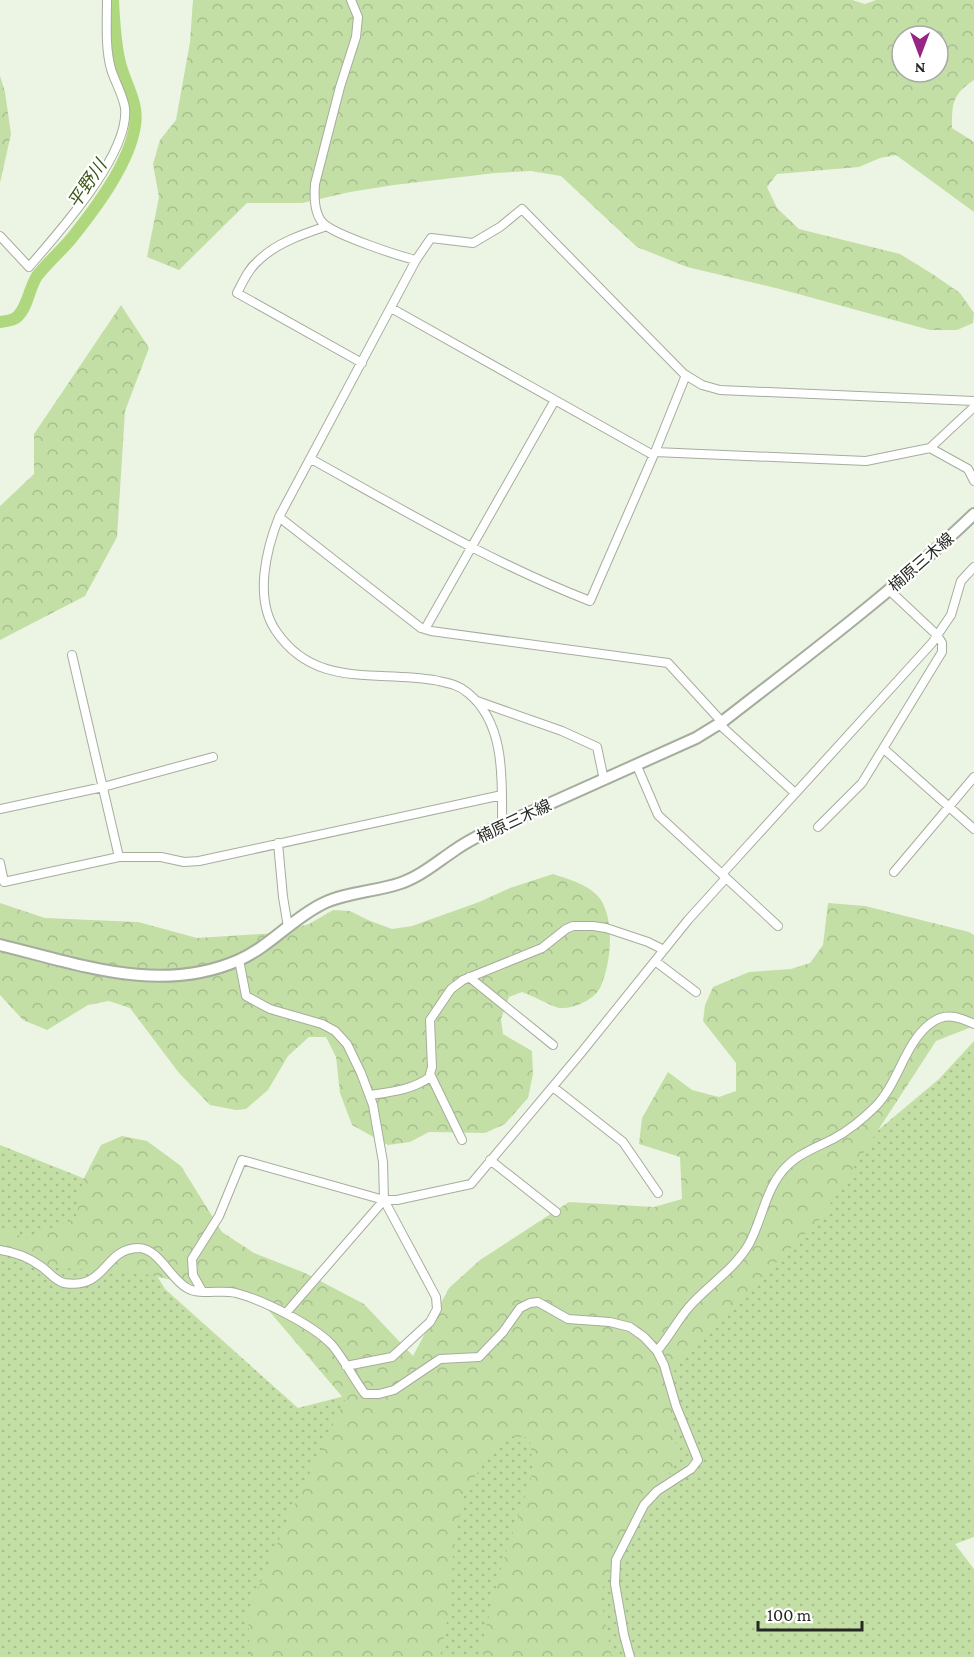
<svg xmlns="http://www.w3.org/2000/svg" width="974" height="1657" viewBox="0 0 974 1657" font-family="'Crimson Pro','Noto Sans JP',serif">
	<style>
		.grass { fill: url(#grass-dots) }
		.forest { fill: url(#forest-crowns); fill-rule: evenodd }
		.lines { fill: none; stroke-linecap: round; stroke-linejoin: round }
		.river { stroke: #afd87e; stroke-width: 12 }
		.street-casing { stroke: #a5ad9d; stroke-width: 10 }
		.secondary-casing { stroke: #a5ad9d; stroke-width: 14 }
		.street { stroke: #fff; stroke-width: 8 }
		.secondary { stroke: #fff; stroke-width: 10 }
		.labels { text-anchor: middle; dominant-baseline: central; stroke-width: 4.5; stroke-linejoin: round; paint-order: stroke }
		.street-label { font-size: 16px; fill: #262923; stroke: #fefffe }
		.water-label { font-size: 18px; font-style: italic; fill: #3e5719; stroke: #fefffe }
	</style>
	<defs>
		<pattern id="grass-dots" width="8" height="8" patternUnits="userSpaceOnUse" patternTransform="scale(1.5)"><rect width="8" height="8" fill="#c3dfa5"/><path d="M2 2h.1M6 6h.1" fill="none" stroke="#a7bf8e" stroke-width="1.8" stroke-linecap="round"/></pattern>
		<pattern id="forest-crowns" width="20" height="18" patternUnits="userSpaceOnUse" patternTransform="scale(1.5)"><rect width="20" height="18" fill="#c3dfa5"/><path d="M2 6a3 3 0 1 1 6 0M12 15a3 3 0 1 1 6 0" fill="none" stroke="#a7bf8e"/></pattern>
	</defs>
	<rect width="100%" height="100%" fill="#ecf5e4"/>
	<path class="grass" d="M974,1041V1537L955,1544L974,1569V1657H0V1145L103,1186L165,1289L298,1408L391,1384L839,1163L939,1079Z"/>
	<path class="forest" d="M193,0H852L865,4L876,0H974V80C952,95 952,103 952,128L974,142V212L896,155L880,158L859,167L777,174L767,187L777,208L799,229L900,254L934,275L960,293L974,313L973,323L957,330H930L776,288L687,267L637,247L561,176L531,171L495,173L394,185L350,192L302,203H247L179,270L147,257L159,197L153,164L160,140L176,120L190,42ZM902,36H938V72H902Z
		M0,76L5,92L11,134L0,183Z
		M121,305L149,348L125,411L117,537L85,596L0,640V506L34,474V434Z
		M553,874C568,879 591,885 601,900C615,923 611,964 600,988C594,1000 573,1009 560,1008C553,1007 531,995 522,992L509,997L501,1019L503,1034L532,1051L533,1074L528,1098L505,1124L485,1133L429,1132L410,1142L388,1145L352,1125L340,1093L336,1057L326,1037H309L288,1056L268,1090L246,1109L236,1110L210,1105L179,1073L130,1008L109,1001L88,1005L47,1030L23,1020L0,995V903L45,918L138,922L197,938L277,933L309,924L333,910L350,911L368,920L392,929L412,926L479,902L510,888Z
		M828,903L865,906L969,932L974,935V1026L936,1041L821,1218L699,1340L668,1379L678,1461L624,1538L600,1594L611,1654L614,1657H484L481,1647L502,1565L533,1472L530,1438L508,1436L485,1462L463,1494L453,1555L450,1606L440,1657H250L248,1612L290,1514L345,1400L258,1298L144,1274L34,1266L0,1253V1227L25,1238L76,1219L83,1180L101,1145L122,1136L147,1141L181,1166L222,1232L254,1253L305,1273L364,1304L413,1356L449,1288L480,1260L569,1202L654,1207L682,1199L680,1157L639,1144L642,1118L668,1072L692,1090L719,1097L736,1091V1063L703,1021L705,1005L713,987L749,972L791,969L810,963L823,945Z"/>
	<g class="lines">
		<path class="river" d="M0,322C6,321 12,321 17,317C28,307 29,288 37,276C47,263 60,252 71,239C95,209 130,163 135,125C139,103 125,84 120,63C115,43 114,21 113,0"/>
		<g class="street-casing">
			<path id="street" d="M351,0L358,17L356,37L340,87L315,184C314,197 314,215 324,224C336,235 398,256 416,260
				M327,226C303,234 276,243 258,261C248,269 243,282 237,293L362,363
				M0,236L29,267C58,233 130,154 125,108C123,95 115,82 111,69C105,47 107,22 107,0
				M391,308L653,455
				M930,448L968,469L974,481
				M655,452L866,461L930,448L974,407
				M311,459C403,510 492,563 590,601L655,452L686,375
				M279,517L421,628L431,631L668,663L722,722
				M425,629L555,400
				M72,655L119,857
				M477,701L562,731L597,747L604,780
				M719,724L795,793
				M884,749L974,829
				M637,766L658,815L778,926
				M0,809L103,787L213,757
				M502,825C502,781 506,724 468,693C458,684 447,683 434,680C376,670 315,689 276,631C254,599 266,550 279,517L416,260L431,238L473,243L500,227L522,209L684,374L702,385L720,390L974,401
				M818,827L862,783L942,652V643L937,635L889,590
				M278,843L283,897L288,927
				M0,863L4,882L119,857H161L184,862L199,861L502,795
				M894,872L974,777
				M722,874L932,643L951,615L961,581L974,567
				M239,960L246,996L270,1009L322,1024L335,1031L347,1044L361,1073L373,1105L383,1162L384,1200L436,1297L437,1309L430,1322L392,1357L346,1366
				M655,961L696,992
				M469,977L553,1045
				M553,1087L623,1142L658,1193
				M370,1095C391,1092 412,1090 430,1077
				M462,1140L430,1074L432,1067L430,1020L451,989L463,980L542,948L566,929L573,926H593L606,928L648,942L664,950
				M490,1160L556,1212
				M0,1250C14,1252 30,1258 42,1267C49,1272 55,1281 64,1283C107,1290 103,1249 138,1248C159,1248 170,1279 187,1288C200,1296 221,1289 236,1293C263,1300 313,1325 332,1345C343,1358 354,1379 365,1394H379L394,1390L440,1359L479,1357L503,1332L520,1308L530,1303L538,1302L568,1319L610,1322L630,1327L644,1337L657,1351L664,1365L676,1406L698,1460L691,1469L657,1491L644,1505L616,1560L615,1584L624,1635L630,1657
				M202,1291L193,1275L192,1259L219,1216L242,1160L384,1200H397L471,1184L581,1053L688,920L726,878
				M286,1313L384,1200
				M657,1351C669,1337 677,1321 689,1307C708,1285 734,1270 749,1244C761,1222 765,1194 780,1174C794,1155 813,1149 833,1139C848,1131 864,1118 876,1106C899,1082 905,1042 931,1023C946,1012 959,1017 974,1024"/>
		</g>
		<g class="secondary-casing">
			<path id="secondary" d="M0,945C79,964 160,995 239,960C270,946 292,919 322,904C346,892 375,892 401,883C421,876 437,862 455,850C463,844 473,839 482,834L696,738L722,722C808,655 895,590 974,514"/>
		</g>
		<use href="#street" class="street"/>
		<use href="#secondary" class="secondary"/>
	</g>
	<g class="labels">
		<g class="street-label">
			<text transform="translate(921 562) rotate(-41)">楠原三木線</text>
			<text transform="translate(514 821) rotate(-25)">楠原三木線</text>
		</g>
		<g class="water-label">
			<text transform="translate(87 184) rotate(-56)">平野川</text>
		</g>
	</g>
	<g transform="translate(920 54) rotate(180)"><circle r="28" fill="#fefffe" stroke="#a8a9a6" stroke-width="1.5"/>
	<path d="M0-4.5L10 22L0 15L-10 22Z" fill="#962584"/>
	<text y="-9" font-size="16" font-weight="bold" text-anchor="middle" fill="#262923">N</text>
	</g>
	<path d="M758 1621v9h104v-9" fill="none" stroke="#262923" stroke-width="3"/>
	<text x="767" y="1621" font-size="18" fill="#262923" stroke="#fefffe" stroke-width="4.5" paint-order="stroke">100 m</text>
</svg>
